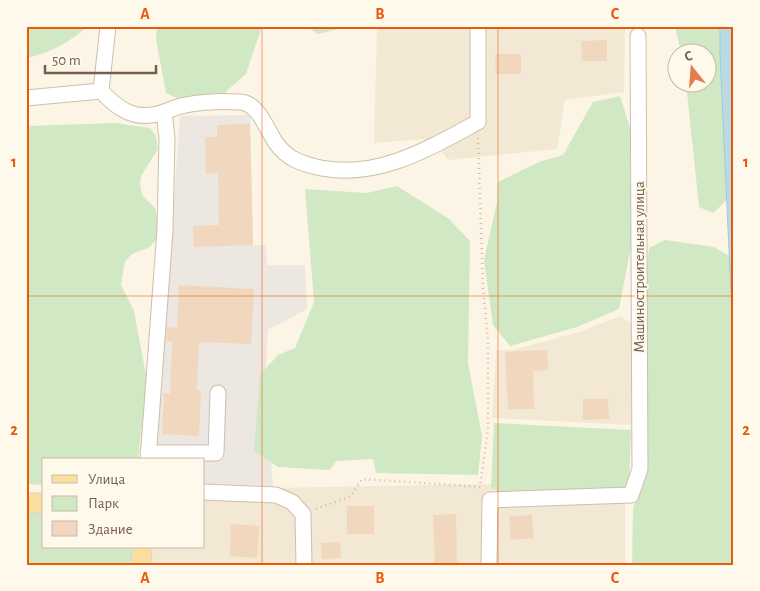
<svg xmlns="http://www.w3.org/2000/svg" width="760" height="591" viewBox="0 0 760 591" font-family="'Alegreya Sans',sans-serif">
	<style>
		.residential { fill: #f3e8d4 }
		.industrial { fill: #ece7e0 }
		.green { fill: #d0e9c4 }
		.water { fill: #badbe5; stroke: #a1cad7 }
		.building { fill: #f1d7be }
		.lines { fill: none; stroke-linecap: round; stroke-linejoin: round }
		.minor-casing { stroke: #cebeac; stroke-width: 17 }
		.major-casing { stroke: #dbd5d0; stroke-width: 21 }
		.path { stroke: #d6baa1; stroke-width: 2.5; stroke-dasharray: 1 4; stroke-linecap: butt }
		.minor { stroke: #fff; stroke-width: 15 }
		.major { stroke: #f9e09f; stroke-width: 19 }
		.grid { fill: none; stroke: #e8590c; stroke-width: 1; stroke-opacity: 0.55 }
		.labels { text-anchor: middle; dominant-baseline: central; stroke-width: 4; stroke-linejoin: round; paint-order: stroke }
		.street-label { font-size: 15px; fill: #755e4b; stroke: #fff9ec }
		.neatline { fill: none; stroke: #e8590c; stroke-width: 2 }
		.grid-label { font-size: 16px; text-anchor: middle; font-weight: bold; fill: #e8590c }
	</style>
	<rect width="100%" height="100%" fill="#fcf5e6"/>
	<path class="residential" d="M377,26H625L624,92L565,100L557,149L448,160L437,145L424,139L374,143Z
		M620,316L633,324L632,425L492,418L496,350H513L579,332Z
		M495,484L625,496V565H26V517L44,547H204V489Z"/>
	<path class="industrial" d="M250,115L253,245H266L267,265H305L307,309L268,330L265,385L273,486L204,484V460H155L180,116Z"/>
	<path class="green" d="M26,26H88C69,43 50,53 26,58Z
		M157,26H262L246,74L204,111L166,93L156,39Z
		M305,26H351L318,34Z
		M675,26H720L727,200L713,213L699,207L686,83L708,82V52H681Z
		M620,96L631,131V247L619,309L577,327L510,346L493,325L484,260L497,202L498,182L539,162L563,155L593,102Z
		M115,123L150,128L156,136L158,149L141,176L140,184L142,195L155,208L159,224L157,239L150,247L132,254L125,261L121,285L134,311L147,380L138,460H44V485L26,484V126Z
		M397,186L449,219L470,241L468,363L482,436L478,475L376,473L373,459L336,461L330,470L278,467L254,451L260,375L278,355L295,348L314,302L305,189L367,193Z
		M665,240L714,247L729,256L734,359V565H632L633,509L646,467L640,332L649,248Z
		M494,423L631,430L629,489L501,493L491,487Z
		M26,509H44V547H138L136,565H26Z"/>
	<path class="water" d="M720,26H734V359L720,54Z"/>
	<path class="building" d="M607,40V61H582L581,41Z
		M495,54H521V74H496Z
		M250,124L253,245L194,247L193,226L219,225L218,173L206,174L205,137H217V125Z
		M179,285L254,289L251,344L199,342L197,390L201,391L199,436L162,434L164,393L170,394L172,341H166L167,327L177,328Z
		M547,350L548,370L533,371L534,409H508L505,352Z
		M583,399H608L609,419L583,420Z
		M347,506H374V534H347Z
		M456,514L457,565H435L433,515Z
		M532,515L534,538L511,540L509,516Z
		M231,524L259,526L257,558L230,556Z
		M340,542L341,558L322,559L321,543Z"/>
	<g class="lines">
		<g class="minor-casing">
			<path id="minor" d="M101,91C117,108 133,120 157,114C167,112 176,106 186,105C202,102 223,101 240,102C259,103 266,129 276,143C287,159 302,164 321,168C378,179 428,149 478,122V26
				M26,98L101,91L108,26
				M148,453H216L218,393
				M148,460L165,230L167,139L164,112
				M204,492L276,495L292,502L303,514L304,565
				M489,565L490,500L631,495L640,469L638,36"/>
		</g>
		<g class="major-casing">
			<path id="major" d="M26,503H44
				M141,565L142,547"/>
		</g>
		<path class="path" d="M478,138L483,287L488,341V429L480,486
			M316,509L351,496L362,479L481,487"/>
		<use href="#minor" class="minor"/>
		<use href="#major" class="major"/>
	</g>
	<path class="grid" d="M262,26V565M498,26V565M26,296H734"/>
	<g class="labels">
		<g class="street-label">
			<text transform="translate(639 267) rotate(-90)">Машиностроительная улица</text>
		</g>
	</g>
	<rect width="760" height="591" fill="none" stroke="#fff9ec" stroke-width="55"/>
	<rect x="42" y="458" width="162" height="90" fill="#fff9ec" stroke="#c8bbac"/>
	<rect x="52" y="475" width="25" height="8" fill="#f9e09f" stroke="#c8bbac"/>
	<text x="88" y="484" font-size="15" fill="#755e4b">Улица</text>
	<rect x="52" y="496" width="25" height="15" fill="#d0e9c4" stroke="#c8bbac"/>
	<text x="88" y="508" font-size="15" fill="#755e4b">Парк</text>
	<rect x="52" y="521" width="25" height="15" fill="#f1d7be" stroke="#c8bbac"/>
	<text x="88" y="534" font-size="15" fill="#755e4b">Здание</text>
	<g transform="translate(692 68) rotate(343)"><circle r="24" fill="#fff9ec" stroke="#c8bbac"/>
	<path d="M0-4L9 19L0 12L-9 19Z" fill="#e47c4d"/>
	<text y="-8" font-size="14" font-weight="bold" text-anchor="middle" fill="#755e4b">С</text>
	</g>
	<path d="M45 65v8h111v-8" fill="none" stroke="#755e4b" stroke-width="2.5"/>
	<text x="52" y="65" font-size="15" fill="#755e4b" stroke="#fff9ec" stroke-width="4" paint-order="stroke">50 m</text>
	<rect x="28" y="28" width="704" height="536" class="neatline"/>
	<g class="grid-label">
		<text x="145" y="19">A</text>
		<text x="380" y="19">B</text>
		<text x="615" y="19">C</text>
		<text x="14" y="167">1</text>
		<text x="746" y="167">1</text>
		<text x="14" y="435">2</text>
		<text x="746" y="435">2</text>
		<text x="145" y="583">A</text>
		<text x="380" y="583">B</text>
		<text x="615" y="583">C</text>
	</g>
</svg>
